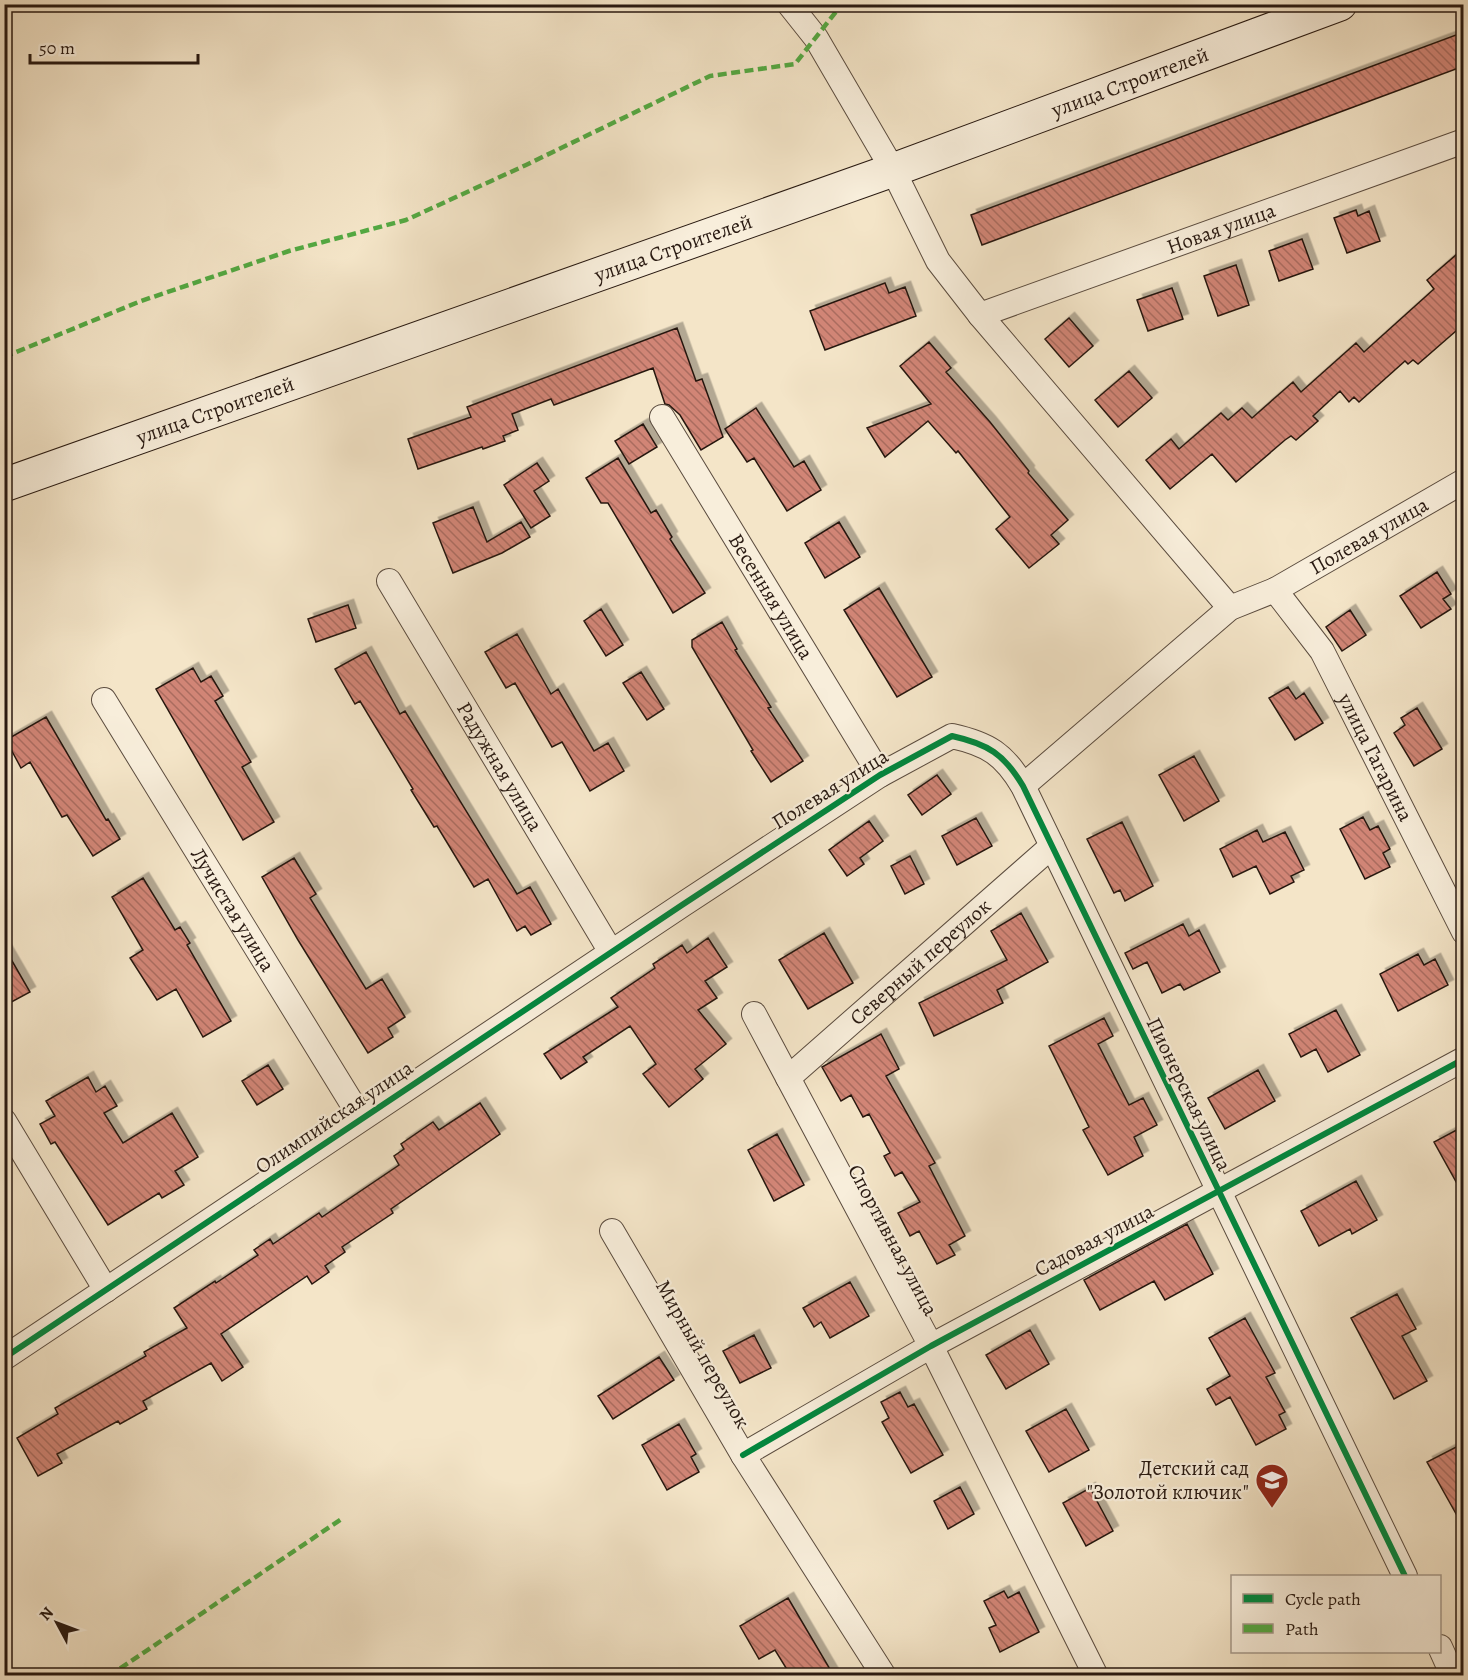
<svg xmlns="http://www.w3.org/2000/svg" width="1468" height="1680" viewBox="0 0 1468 1680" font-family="Alegreya,serif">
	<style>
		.building { fill: url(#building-back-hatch); stroke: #281911; stroke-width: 1.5; filter: url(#shadow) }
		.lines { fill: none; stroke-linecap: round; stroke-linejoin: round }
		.minor-casing { stroke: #5b4c3f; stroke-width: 26 }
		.secondary-casing { stroke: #281911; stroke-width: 35 }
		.minor { stroke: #f8eedb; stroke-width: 24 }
		.secondary { stroke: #f8eedb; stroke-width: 33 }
		.quiet { stroke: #53a942; stroke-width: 4.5; stroke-dasharray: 9 4.5; stroke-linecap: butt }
		.cycleway-casing { stroke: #f8eedb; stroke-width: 10 }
		.cycleway { stroke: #00873e; stroke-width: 6 }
		.labels { text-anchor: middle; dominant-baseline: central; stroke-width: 4.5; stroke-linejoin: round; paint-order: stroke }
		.street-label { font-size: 21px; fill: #281911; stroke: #f8eedb }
		.poi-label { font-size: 21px; fill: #281911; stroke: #f8eedb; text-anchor: end }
	</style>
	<defs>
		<pattern id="building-back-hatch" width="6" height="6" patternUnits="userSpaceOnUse" patternTransform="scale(1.5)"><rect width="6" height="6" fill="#d18576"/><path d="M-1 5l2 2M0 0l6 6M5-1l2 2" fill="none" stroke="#aa6c5f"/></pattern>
		<filter id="shadow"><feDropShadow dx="5.5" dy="-5.5" stdDeviation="0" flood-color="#0004"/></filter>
	</defs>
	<rect width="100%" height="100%" fill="#f4e5c8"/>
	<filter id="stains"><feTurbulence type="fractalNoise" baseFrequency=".00333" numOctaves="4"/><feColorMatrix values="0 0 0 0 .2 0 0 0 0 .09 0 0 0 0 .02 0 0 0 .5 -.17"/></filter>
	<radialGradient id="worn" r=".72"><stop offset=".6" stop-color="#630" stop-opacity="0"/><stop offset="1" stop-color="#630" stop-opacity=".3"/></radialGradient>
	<path class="building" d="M1464,32V66L982,245L971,215Z
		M1356,210L1358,216L1369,211L1380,241L1347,253L1334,218Z
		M1302,239L1313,269L1279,281L1269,251Z
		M1464,248V324L1418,364L1413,360L1408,364L1405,361L1359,402L1354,397L1349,402L1340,391L1313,416L1318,421L1296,440L1291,436L1285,440L1236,482L1212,454L1170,489L1146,460L1171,439L1179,449L1221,413L1228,420L1242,408L1252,418L1293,382L1301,392L1356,343L1364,352L1434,289L1427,280Z
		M1236,265L1249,305L1218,316L1204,276Z
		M885,283L889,293L905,287L916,316L825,350L810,311Z
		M1172,288L1183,319L1148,331L1137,300Z
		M1069,318L1093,346L1069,367L1045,339Z
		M677,328L696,381L702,379L723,437L701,450L680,415L669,405L665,404L653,368L554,405L551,399L512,414L518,430L503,436L505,441L483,449L482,447L418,469L408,439L471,417L467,407Z
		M929,342L951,368L946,372L990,422L1029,471L1028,473L1068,520L1051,535L1059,544L1029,568L996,529L1010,517L958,451L956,453L928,421L885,457L867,428L931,404L900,366Z
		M1129,371L1152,398L1118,427L1095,400Z
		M756,408L794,467L804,461L821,490L787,511L754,458L747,462L725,429Z
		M643,424L657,447L629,464L615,441Z
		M618,458L651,513L656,510L672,537L670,539L705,593L673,613L608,503H601L586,478Z
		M537,463L549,481L534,491L550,516L531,528L504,485Z
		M473,507L487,542L521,522L530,537L502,553L453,573L433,523Z
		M839,522L860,557L825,578L805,543Z
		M1437,572L1451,594L1443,599L1451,609L1421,628L1400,596Z
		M879,588L932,677L897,697L844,610Z
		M348,605L356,628L316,642L308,619Z
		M601,609L623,645L606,656L584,621Z
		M1350,610L1366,635L1342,651L1326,627Z
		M722,622L737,649L735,650L771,707L768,708L803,761L771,782L751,751L753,750L692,647V640Z
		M517,634L551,694L558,689L594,751L608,743L624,771L590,791L562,742L552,747L515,683L506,688L485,652Z
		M366,652L400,714L405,711L517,894L530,887L551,924L531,935L525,926L517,931L488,879L474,887L437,826L434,827L411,790L413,789L360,701L355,704L335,669Z
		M193,668L201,682L211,676L223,696L215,701L251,762L242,767L274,822L243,840L156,689Z
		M641,672L664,709L647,720L623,683Z
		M1288,687L1296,699L1304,693L1323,723L1295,740L1269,698Z
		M1417,708L1442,749L1414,766L1394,733L1405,725L1401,718Z
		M46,717L106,820L108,819L120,839L93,856L67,815L62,817L30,762L21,768L6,740Z
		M1194,756L1219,801L1184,821L1159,775Z
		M937,775L951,794L922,815L908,795Z
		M1363,817L1370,830L1378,826L1390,849L1383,853L1390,867L1365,879L1340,829Z
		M976,818L992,846L957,865L942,836Z
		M869,821L883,841L860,858L864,864L847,876L829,850Z
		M1122,822L1153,886L1125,901L1120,890L1114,893L1087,839Z
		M1257,830L1263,842L1285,832L1304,870L1291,876L1294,882L1270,894L1256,866L1233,877L1220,849Z
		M910,856L924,884L905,894L891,866Z
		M294,858L316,894L310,898L366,989L382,979L405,1017L388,1028L393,1037L368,1053L298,940L262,877Z
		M143,878L175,930L180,927L190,943L187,945L231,1021L203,1037L176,989L157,1000L130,958L143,950L112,897Z
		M1021,913L1048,962L997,990L1003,1003L934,1036L919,1003L1007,960L991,931Z
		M1183,924L1189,936L1199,930L1220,972L1184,990L1180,984L1162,993L1147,962L1133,969L1125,953Z
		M824,933L853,983L808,1009L779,960Z
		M708,938L727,967L705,981L717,998L698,1010L726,1044L695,1069L703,1079L669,1107L643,1074L656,1064L630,1026L583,1057L587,1062L561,1079L544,1054L618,1007L611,998L655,968L653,964L682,945L687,953Z
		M4,947L30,992L4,1006Z
		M1418,954L1424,965L1435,959L1448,985L1398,1011L1380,974Z
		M1336,1010L1360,1055L1328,1072L1316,1049L1301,1057L1289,1034Z
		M1104,1018L1113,1036L1098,1044L1129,1105L1143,1098L1157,1125L1134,1137L1143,1156L1108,1175L1083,1130L1089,1127L1049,1046Z
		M881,1034L899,1069L886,1076L935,1163L929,1166L965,1236L949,1245L955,1255L937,1264L919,1231L910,1236L898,1213L920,1202L902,1172L895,1176L884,1156L890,1153L869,1114L863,1117L851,1095L841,1101L822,1067Z
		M268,1065L283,1089L257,1105L242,1081Z
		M1258,1070L1275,1101L1225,1129L1208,1098Z
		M88,1077L96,1092L105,1086L117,1106L104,1113L123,1143L172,1113L198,1157L175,1171L184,1185L162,1198L159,1193L108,1225L55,1142L51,1144L40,1124L55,1116L46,1101Z
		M480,1103L500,1134L391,1209L393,1213L342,1247L345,1252L325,1266L329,1272L312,1284L307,1276L221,1334L243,1367L222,1381L211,1363L143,1401L147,1409L120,1424L118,1421L57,1454L62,1463L38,1476L17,1438L58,1414L55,1408L146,1356L144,1352L187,1328L174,1308L215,1281L216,1283L258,1255L254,1250L270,1239L273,1244L319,1213L322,1217L399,1165L394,1156L404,1149L401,1144L433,1122L439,1130Z
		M1464,1126V1196L1434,1142Z
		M777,1134L804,1185L774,1201L748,1150Z
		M1356,1181L1377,1220L1352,1234L1350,1229L1319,1246L1301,1211Z
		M1187,1224L1213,1274L1165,1300L1154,1281L1100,1310L1084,1280Z
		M850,1282L869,1316L830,1338L821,1322L814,1327L803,1308Z
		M1397,1294L1416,1329L1402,1336L1427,1381L1394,1399L1351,1318Z
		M1245,1318L1275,1373L1266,1377L1285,1412L1279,1415L1286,1429L1256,1445L1230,1397L1216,1405L1207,1389L1230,1376L1209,1338Z
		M1030,1330L1049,1364L1006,1389L986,1355Z
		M754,1335L771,1368L740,1383L723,1351Z
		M659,1357L674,1380L613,1419L598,1396Z
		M900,1392L908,1407L914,1404L943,1455L911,1473L882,1422L889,1418L881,1402Z
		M1066,1409L1089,1450L1049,1472L1026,1431Z
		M679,1424L696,1454L691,1457L699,1472L667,1490L642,1445Z
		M1464,1443V1528L1427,1462Z
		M960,1487L974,1514L948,1529L934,1501Z
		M1090,1488L1113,1531L1086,1546L1063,1503Z
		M1004,1591L1008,1598L1019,1592L1039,1632L1000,1652L989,1628L996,1625L984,1601Z
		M788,1598L834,1676H791L775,1650L759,1659L740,1626Z"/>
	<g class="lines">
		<g class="minor-casing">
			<g id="minor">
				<path d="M789,4L816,38L893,170L938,261L980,315L1230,608"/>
				<path id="s1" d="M980,315L1464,141"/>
				<path id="s2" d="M662,417L880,775"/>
				<path id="s3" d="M389,581L611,952"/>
				<path id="s4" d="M1275,590L1322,651L1464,932"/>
				<path id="s5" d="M104,700L361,1118"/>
				<path id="s6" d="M1023,786L1230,608L1275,590L1464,481"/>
				<path d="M754,1014L931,1346L1096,1676"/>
				<path id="s7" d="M788,1078L1052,846"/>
				<path d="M4,1121L106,1290"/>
				<path d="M612,1231L743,1455L884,1676"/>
				<path d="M4,1358L682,905L880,775L952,736C988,744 1004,754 1023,786L1405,1576"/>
				<path d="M743,1455L931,1346L1464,1059"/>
				<path d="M1440,1647L1453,1676"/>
			</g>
		</g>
		<g class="secondary-casing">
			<g id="secondary">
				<path id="s8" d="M4,485L893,170L1340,4"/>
			</g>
		</g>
		<use href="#minor" class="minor"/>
		<use href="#secondary" class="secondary"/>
		<path class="quiet" d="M4,357L141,301L289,251L406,220L526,165L710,76L795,64L842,4
			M109,1676L343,1518"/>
		<g class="cycleway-casing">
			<path id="cycleway" d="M4,1358L682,905L880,775L952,736C988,744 1004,754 1023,786L1405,1576
				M743,1455L931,1346L1464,1059"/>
		</g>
		<use href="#cycleway" class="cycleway"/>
	</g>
	<defs>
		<g id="school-pin" transform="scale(1.725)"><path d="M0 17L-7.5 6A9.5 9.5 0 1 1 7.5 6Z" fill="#8f2418" stroke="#f8eedb"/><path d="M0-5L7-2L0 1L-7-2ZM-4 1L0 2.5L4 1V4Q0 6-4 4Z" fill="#fff"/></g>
	</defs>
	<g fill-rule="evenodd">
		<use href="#school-pin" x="1272" y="1480"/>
	</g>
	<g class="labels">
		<g class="street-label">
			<text stroke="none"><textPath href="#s8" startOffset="1196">улица Строителей</textPath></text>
			<text stroke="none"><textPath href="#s1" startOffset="256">Новая улица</textPath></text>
			<text stroke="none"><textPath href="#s8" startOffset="710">улица Строителей</textPath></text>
			<text stroke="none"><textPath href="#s8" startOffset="224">улица Строителей</textPath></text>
			<text stroke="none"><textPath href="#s6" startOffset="430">Полевая улица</textPath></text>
			<text stroke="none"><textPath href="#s2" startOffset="210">Весенняя улица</textPath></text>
			<text stroke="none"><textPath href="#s4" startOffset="196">улица Гагарина</textPath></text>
			<text stroke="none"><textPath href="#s3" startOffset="216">Радужная улица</textPath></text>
			<text transform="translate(830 789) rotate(-32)">Полевая улица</text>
			<text stroke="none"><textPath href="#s5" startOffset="246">Лучистая улица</textPath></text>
			<text stroke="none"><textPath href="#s7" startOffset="176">Северный переулок</textPath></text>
			<text transform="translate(1189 1094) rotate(64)">Пионерская улица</text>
			<text transform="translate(334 1117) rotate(-34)">Олимпийская улица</text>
			<text transform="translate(893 1240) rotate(62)">Спортивная улица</text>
			<text transform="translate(1094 1240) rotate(-28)">Садовая улица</text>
			<text transform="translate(703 1354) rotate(60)">Мирный переулок</text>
		</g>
		<g class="poi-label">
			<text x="1249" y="1468">Детский сад<tspan x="1249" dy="24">"Золотой ключик"</tspan></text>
		</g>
	</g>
	<rect width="1468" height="1680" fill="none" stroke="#f4e5c8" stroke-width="24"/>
	<rect x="6" y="6" width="1456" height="1668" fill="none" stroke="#281911" stroke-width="3"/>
	<rect x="12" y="12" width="1444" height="1656" fill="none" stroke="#281911" stroke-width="1.5"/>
	<rect x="1231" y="1575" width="210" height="78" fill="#f8eedb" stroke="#a5998a" stroke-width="1.5"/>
	<rect x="1243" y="1594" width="30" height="9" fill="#00873e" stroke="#a5998a" stroke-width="1.5"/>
	<text x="1285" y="1605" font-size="18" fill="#281911">Cycle path</text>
	<rect x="1243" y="1624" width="30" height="9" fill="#53a942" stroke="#a5998a" stroke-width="1.5"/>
	<text x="1285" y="1635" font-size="18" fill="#281911">Path</text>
	<g transform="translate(57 1623) rotate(311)" stroke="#f8eedb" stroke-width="4.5" paint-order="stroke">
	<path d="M0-4.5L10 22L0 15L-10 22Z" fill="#281911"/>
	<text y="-9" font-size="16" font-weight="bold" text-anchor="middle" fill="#281911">N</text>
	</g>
	<path d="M30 54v9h168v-9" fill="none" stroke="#281911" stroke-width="3"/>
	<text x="39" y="54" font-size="18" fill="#281911" stroke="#f8eedb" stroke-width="4.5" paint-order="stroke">50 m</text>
	<rect width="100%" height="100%" filter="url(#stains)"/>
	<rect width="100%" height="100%" fill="url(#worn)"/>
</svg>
